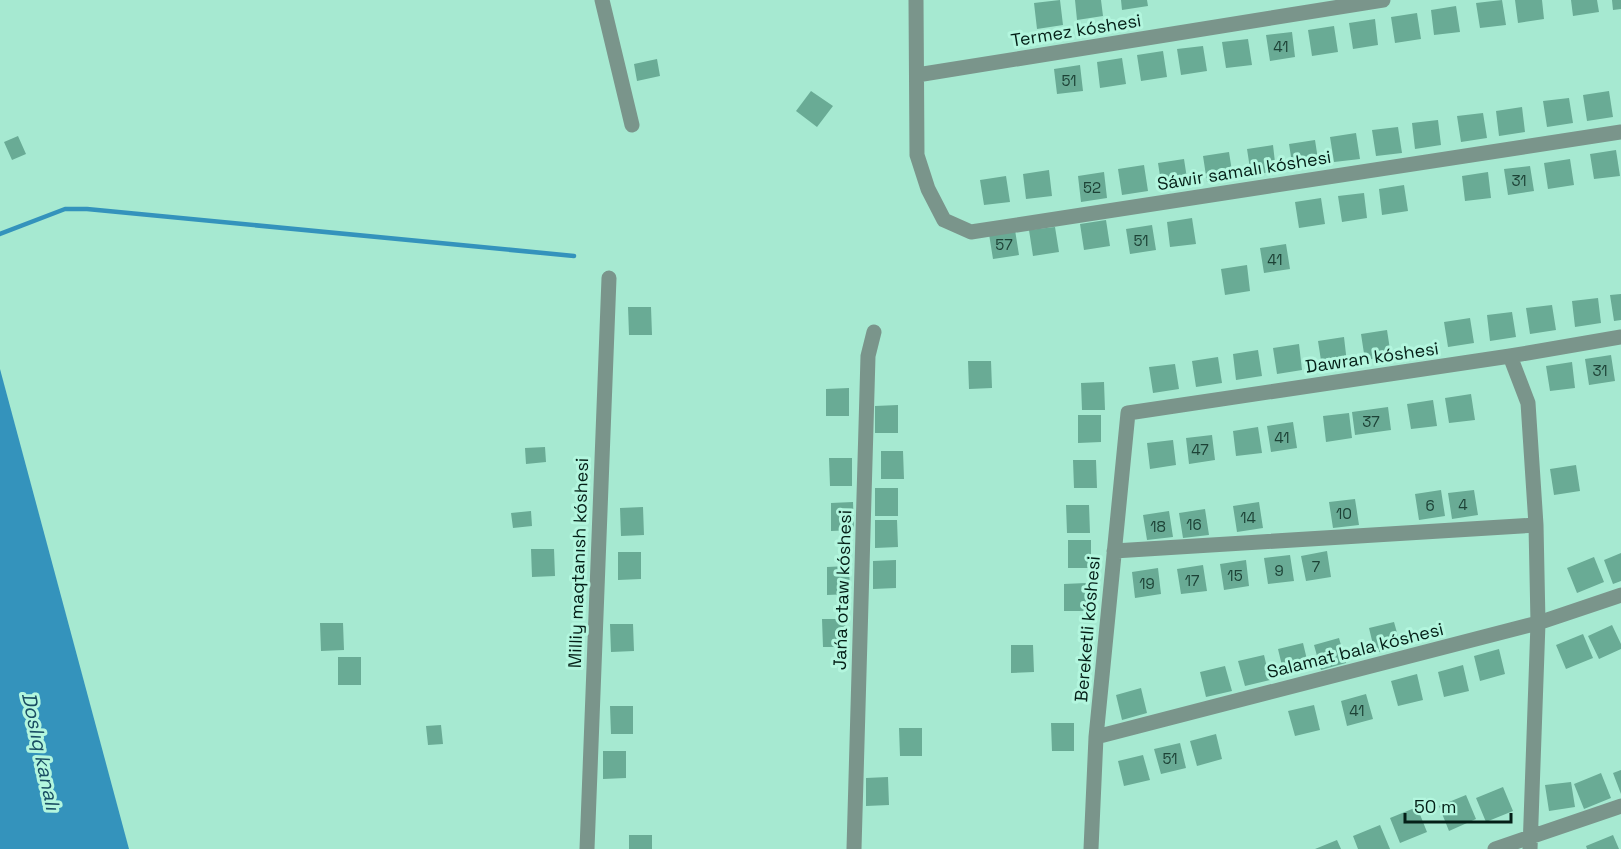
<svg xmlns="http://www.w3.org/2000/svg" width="1621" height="849" viewBox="0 0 1621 849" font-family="'Space Grotesk',sans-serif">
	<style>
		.water { fill: #3493bc }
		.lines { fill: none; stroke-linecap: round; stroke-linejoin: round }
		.stream { stroke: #3493bc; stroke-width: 4.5 }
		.building { fill: #69ab95 }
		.minor { stroke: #7a958b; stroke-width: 15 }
		.labels { text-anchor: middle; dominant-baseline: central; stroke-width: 6; stroke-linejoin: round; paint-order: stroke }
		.number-label { font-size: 15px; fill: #1d4236 }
		.street-label { font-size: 18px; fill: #041f17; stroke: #b3f6de }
		.water-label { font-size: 20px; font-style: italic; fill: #1a4d63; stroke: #b3f6de }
	</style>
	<rect width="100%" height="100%" fill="#a6e9d1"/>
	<path class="water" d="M0,369L129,849H0Z"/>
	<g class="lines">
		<path class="stream" d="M0,234L65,209H87L574,256"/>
	</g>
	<path class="building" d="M1060,0L1063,25L1037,29L1034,3Z
		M1075,0H1101L1103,16L1077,20Z
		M1121,0H1147L1148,6L1122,10Z
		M1502,0L1506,25L1480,28L1476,3Z
		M1515,0H1542L1544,19L1518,23Z
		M1571,0H1597L1599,12L1573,16Z
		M1612,0H1621V9L1613,10Z
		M1456,6L1460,32L1434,35L1431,10Z
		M1417,13L1421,39L1395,43L1391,17Z
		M1375,19L1378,45L1353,49L1349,23Z
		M1334,26L1338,52L1312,56L1308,30Z
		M1292,32L1295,57L1270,61L1266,35Z
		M1248,39L1252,65L1226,68L1222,42Z
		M1203,46L1207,71L1181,75L1177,49Z
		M1163,51L1167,77L1141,81L1137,55Z
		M1122,58L1126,84L1100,88L1097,62Z
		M657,59L660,76L637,81L634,64Z
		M1080,65L1083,91L1057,94L1054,69Z
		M811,91L833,106L817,127L796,111Z
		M1609,91L1613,117L1587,121L1583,95Z
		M1569,98L1573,123L1547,127L1543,101Z
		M1522,107L1525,132L1499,136L1496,111Z
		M1483,113L1487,138L1461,142L1457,116Z
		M1438,120L1441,145L1415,149L1412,123Z
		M1398,127L1402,153L1376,156L1372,130Z
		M1356,133L1360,159L1334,162L1330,137Z
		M18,136L26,154L12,160L4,142Z
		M1315,140L1319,166L1293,169L1289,144Z
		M1273,145L1276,171L1251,175L1247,149Z
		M1616,150L1620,176L1594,179L1590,154Z
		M1229,152L1233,178L1207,182L1203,156Z
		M1184,159L1188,185L1162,189L1158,163Z
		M1570,159L1574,185L1548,189L1544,163Z
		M1144,165L1148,191L1122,195L1118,169Z
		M1530,166L1534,191L1508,195L1504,169Z
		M1049,170L1052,196L1026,199L1023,174Z
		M1104,172L1107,198L1081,202L1078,176Z
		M1488,172L1491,198L1465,201L1462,176Z
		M1006,176L1010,202L984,205L980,180Z
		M1404,185L1408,211L1382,215L1379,189Z
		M1364,193L1367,218L1342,222L1338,196Z
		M1321,198L1325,224L1299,228L1295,202Z
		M1192,218L1196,244L1170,247L1167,222Z
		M1106,220L1110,246L1084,250L1080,224Z
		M1152,225L1156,250L1130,254L1126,229Z
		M1055,227L1059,252L1033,256L1029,230Z
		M1015,230L1019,255L993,259L989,234Z
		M1286,244L1290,269L1264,273L1260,248Z
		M1247,265L1250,291L1225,295L1221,269Z
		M1621,294V320L1614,321L1610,295Z
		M1598,298L1601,323L1575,327L1572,301Z
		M1552,305L1556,330L1530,334L1526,308Z
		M628,307H651L652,335H629Z
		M1512,312L1516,337L1490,341L1487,315Z
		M1470,318L1474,343L1448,347L1444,322Z
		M1387,330L1391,356L1365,360L1361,334Z
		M1344,337L1347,363L1322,367L1318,341Z
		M1299,344L1302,370L1277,374L1273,348Z
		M1258,350L1262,376L1236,380L1233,354Z
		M1611,355L1615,381L1589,385L1585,359Z
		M1218,357L1222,383L1196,387L1192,361Z
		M968,361H991L992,388L969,389Z
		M1572,362L1575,388L1550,391L1546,366Z
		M1175,364L1179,389L1153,393L1149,367Z
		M1104,382L1105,410H1082L1081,383Z
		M849,388V416H826V389Z
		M1471,394L1475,420L1449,423L1445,398Z
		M1433,400L1437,426L1411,429L1407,404Z
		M898,405V433H875V406Z
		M1388,407L1391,430L1355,435L1352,412Z
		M1349,413L1352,438L1326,442L1323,416Z
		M1078,415H1101V442L1078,443Z
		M1293,422L1297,448L1271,452L1267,426Z
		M1258,427L1262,453L1236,456L1233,431Z
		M1212,435L1215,460L1189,464L1186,438Z
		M1173,440L1176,465L1150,469L1147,443Z
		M545,447L546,462L526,464L525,448Z
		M881,451H903L904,479H881Z
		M829,458H852V486H830Z
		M1073,460H1096L1097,488H1074Z
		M1576,465L1580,491L1554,495L1550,469Z
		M875,488H898V516H875Z
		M1441,490L1445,516L1419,520L1415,494Z
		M1474,490L1478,515L1452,519L1448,493Z
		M1355,499L1359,525L1333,528L1329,502Z
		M853,502L854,530L831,531V503Z
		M1259,502L1263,528L1237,532L1233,506Z
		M1066,505H1089L1090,533H1067Z
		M643,507L644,535L621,536L620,508Z
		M1205,509L1209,535L1183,538L1179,513Z
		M531,511L532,526L513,528L511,513Z
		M1169,511L1173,537L1147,540L1143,515Z
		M875,520H897L898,547L875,548Z
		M1068,540H1091V568H1068Z
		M531,549H554L555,576L532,577Z
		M1327,551L1331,577L1306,581L1301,556Z
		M618,552H641V579L618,580Z
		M1621,553V581L1613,584L1604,560Z
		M1290,555L1294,581L1268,584L1264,558Z
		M1594,557L1604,582L1577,593L1567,568Z
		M896,560V588L873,589V561Z
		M1246,560L1249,586L1224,590L1220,564Z
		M1203,565L1207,591L1181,594L1177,569Z
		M849,566L850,594L827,595V567Z
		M1158,568L1161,594L1135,598L1132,572Z
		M1086,583L1087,611H1064V584Z
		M822,619H845L846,647H823Z
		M1394,622L1401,647L1375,653L1369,628Z
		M320,623H343L344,650L321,651Z
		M610,624H633L634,651L611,652Z
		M1612,625L1621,644V649L1599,659L1588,636Z
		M1583,634L1593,658L1566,669L1556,645Z
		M1339,638L1346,663L1321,670L1314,645Z
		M1303,643L1309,668L1284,674L1278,649Z
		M1011,645H1033L1034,672L1011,673Z
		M1499,649L1505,674L1480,681L1474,656Z
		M1264,655L1270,680L1245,686L1238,661Z
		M338,657H361V685H338Z
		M1463,665L1469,691L1444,697L1438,672Z
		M1225,666L1232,691L1206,697L1200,672Z
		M1417,674L1423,700L1398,706L1391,681Z
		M1141,688L1147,713L1122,720L1116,695Z
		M1366,694L1373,719L1347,726L1341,701Z
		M1314,705L1320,730L1295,736L1288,711Z
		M610,706H633V734H611Z
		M1051,723H1074V751H1052Z
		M441,725L443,744L428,745L426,726Z
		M899,728H922V756H900Z
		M1216,734L1222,759L1197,766L1190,741Z
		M1180,743L1186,768L1161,774L1154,749Z
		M603,751H626V778L603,779Z
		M1143,755L1150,780L1124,786L1118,761Z
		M1621,770V794L1613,773Z
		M1601,773L1611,798L1584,809L1574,784Z
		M888,777L889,805L866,806V778Z
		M1571,782L1575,807L1549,811L1545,785Z
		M1503,787L1513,811L1486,822L1476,798Z
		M1466,795L1476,819L1449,831L1439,806Z
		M1417,807L1427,832L1400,843L1390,818Z
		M1380,825L1390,849H1358L1353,836Z
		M629,835H652V849H629Z
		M1613,835L1619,849H1587L1586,846Z
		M1337,840L1341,849H1315Z"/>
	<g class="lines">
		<path class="minor" d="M602,0L632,125
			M916,0L917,155L928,189L944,220L971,232L1621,132
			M917,75L1383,0
			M1510,356L1528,403L1536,525L1538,623L1530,849
			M1114,551L1536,525
			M1096,737L1538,623L1621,595
			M587,849L609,278
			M854,849L868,356L874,332
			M1091,849L1096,737L1128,413L1510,356L1621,337
			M1495,849L1621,806"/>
	</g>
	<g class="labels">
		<g class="number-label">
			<text x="1281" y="46">41</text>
			<text x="1069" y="80">51</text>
			<text x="1519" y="180">31</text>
			<text x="1092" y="187">52</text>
			<text x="1141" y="240">51</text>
			<text x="1004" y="244">57</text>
			<text x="1275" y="259">41</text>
			<text x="1600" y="370">31</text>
			<text x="1371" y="421">37</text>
			<text x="1282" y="437">41</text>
			<text x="1200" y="449">47</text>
			<text x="1463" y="504">4</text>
			<text x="1430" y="505">6</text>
			<text x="1344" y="513">10</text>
			<text x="1248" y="517">14</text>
			<text x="1194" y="524">16</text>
			<text x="1158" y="526">18</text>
			<text x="1316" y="566">7</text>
			<text x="1279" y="570">9</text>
			<text x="1235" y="575">15</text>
			<text x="1192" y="580">17</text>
			<text x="1147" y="583">19</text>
			<text x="1357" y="710">41</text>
			<text x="1170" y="758">51</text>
		</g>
		<g class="street-label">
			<text transform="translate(1076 30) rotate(-9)">Termez kóshesi</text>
			<text transform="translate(1244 170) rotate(-9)">Sáwir samalı kóshesi</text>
			<text transform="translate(1372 357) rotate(-8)">Dawran kóshesi</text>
			<text transform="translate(578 563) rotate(-88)">Milliy maqtanısh kóshesi</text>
			<text transform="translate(842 590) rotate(-88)">Jańa otaw kóshesi</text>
			<text transform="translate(1087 629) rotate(-85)">Bereketli kóshesi</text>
			<text transform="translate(1355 650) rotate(-14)">Salamat bala kóshesi</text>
		</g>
		<g class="water-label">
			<text transform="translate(41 751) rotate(78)">Doslıq kanalı</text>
		</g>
	</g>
	<path d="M1405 813v9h106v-9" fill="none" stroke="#041f17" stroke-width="3"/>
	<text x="1414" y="813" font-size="18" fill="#041f17" stroke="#b3f6de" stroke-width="4.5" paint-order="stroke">50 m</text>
</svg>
